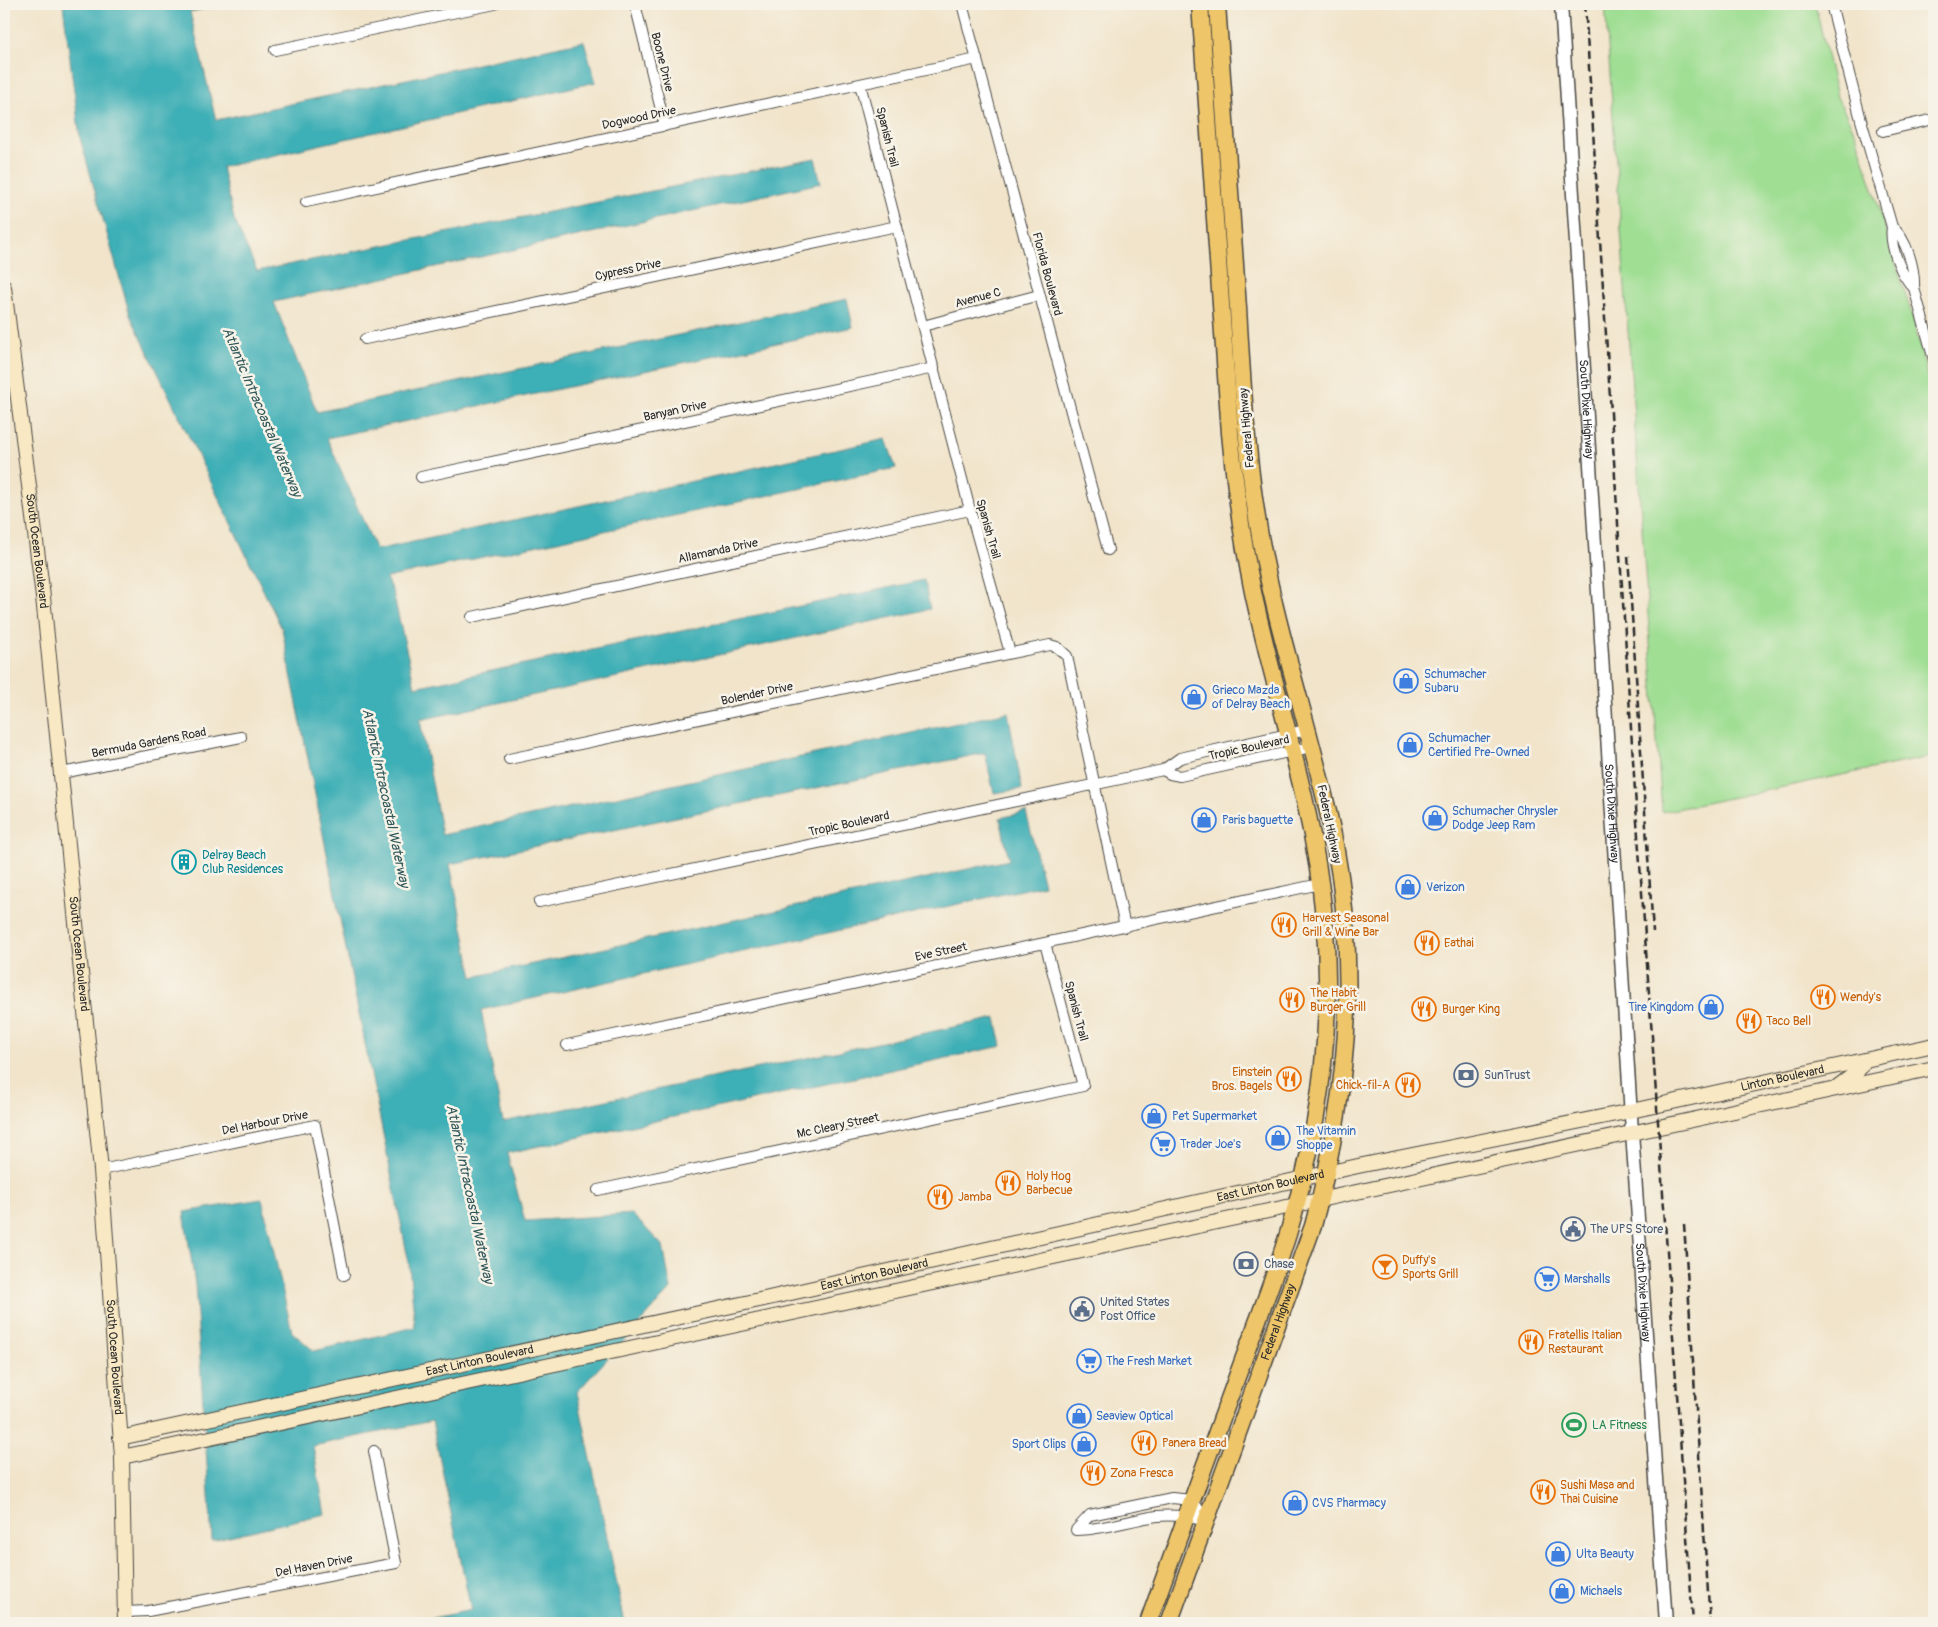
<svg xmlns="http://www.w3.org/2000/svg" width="1938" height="1627" viewBox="0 0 1938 1627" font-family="Pangolin,sans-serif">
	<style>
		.green { fill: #9fde93; stroke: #65845f }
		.water { fill: #3eafb6; stroke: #346d70 }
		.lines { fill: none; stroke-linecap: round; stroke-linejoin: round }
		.minor-casing { stroke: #494743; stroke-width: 12 }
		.tertiary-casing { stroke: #494743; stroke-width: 15 }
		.secondary-casing { stroke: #494743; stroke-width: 16 }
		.primary-casing { stroke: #494743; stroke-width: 19 }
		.minor { stroke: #fff; stroke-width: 10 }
		.tertiary { stroke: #fff; stroke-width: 12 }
		.secondary { stroke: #f8e8c3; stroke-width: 14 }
		.primary { stroke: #eec569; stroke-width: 16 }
		.rail { stroke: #2b2b2b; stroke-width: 2.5; stroke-dasharray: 8 4; stroke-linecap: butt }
		.labels { text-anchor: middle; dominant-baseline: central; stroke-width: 5; stroke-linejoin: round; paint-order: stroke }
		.street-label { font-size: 12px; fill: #2b2b2b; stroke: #f7f3e8 }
		.shop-label { font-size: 12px; fill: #366cbe; stroke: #f7f3e8; text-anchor: start }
		.culture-label { font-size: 12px; fill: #0d838f; stroke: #f7f3e8; text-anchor: start }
		.food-label { font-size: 12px; fill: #c56008; stroke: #f7f3e8; text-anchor: start }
		.service-label { font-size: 12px; fill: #4e5e75; stroke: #f7f3e8; text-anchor: start }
		.leisure-label { font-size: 12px; fill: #27864d; stroke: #f7f3e8; text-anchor: start }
		.water-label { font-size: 14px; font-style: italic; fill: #32595c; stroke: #f7f3e8 }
	</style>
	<rect width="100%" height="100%" fill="#f7f3e8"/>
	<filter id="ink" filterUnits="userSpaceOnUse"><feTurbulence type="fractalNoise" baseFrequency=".02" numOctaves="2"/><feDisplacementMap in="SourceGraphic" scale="10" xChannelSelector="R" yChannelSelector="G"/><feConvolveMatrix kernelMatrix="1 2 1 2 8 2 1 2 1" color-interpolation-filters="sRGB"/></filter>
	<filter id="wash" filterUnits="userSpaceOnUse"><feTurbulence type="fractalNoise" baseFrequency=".0096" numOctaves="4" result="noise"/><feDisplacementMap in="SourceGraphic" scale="20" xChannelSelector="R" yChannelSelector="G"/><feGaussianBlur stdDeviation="1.12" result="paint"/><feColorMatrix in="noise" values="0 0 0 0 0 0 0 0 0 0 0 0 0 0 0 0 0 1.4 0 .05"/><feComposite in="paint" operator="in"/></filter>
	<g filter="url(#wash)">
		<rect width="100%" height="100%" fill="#f1e4ca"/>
		<path class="green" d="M1605,4H1815L1837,97L1856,134L1914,322L1934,404V756L1662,812Z"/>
		<path class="water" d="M63,4H230L190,12L216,120L584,41L596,82L222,167L234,219L257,271L815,158L821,183L274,302L317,412L847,299L853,327L327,438L376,550L886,439L896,468L386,578L393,593L415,687L924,580L930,609L420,720L442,835L1008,712L1022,789L994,793L985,753L450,864L473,977L1009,860L1000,818L1026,812L1044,885L481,1010L503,1122L996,1018L1002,1046L507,1153L525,1221L632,1214L663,1246L671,1289L577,1392L625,1623H408L471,1610L432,1421L313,1446L325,1514L212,1540L195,1284L184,1212L262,1199L292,1332L314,1351L415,1327L409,1264L282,629L130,315L80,138Z"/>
	</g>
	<g filter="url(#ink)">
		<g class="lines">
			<g class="minor-casing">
				<path id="minor" d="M635,4L665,126
					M962,4L1108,550
					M1831,4L1861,120L1892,227C1889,245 1901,276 1914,288
					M275,50L495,4
					M860,84L970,510L1010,653
					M1883,131L1934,119
					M306,202L977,59
					M1892,227C1907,239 1915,269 1914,288L1934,360
					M923,326L1039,295
					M365,339L897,226
					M421,477L934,368
					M472,617L970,510
					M509,759L1050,645L1057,647L1067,656L1125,927
					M1163,770L1170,774L1180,776L1311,747
					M62,773L241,737
					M539,902L1163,770L1180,758L1306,730
					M567,1045L1320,884
					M101,1170L315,1125L344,1275
					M598,1190L1083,1086L1045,943
					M1076,1530L1090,1515L1172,1498L1192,1500L1207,1521
					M1076,1530C1103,1530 1129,1520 1157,1516C1174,1514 1191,1517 1207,1521
					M125,1612L148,1611L396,1563L374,1451"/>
			</g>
			<g class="tertiary-casing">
				<g id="tertiary">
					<path id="s1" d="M1561,4L1632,1132L1666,1623"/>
				</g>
			</g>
			<g class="secondary-casing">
				<g id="secondary">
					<path id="s2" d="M4,287L43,597L101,1170L122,1457L125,1623"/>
					<path d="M1837,1087L1857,1072L1865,1060"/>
					<path id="s3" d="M120,1438L764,1299L1358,1166L1631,1111L1934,1045"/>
					<path d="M122,1457L1934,1068"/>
				</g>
			</g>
			<g class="primary-casing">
				<g id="primary">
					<path d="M1148,1623C1176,1544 1205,1464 1234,1385C1252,1335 1272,1285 1288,1234C1319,1132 1334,1023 1324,917C1314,806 1276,700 1253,592C1242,539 1235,486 1230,433L1200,4"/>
					<path id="s4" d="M1169,1623L1313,1226C1347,1101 1359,973 1335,845C1314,735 1274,629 1257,518C1246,449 1242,378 1238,308C1231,206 1224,105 1217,4"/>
				</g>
			</g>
			<use href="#minor" class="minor"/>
			<use href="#tertiary" class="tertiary"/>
			<use href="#secondary" class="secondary"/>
			<use href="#primary" class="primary"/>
			<path class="rail" d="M1585,4L1636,807L1693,1623
				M1628,556L1653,932
				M1684,1224L1710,1623"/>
		</g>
	</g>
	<defs>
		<g id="shop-ring" transform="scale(1.25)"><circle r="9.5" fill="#f7f3e8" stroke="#3f7fe0" stroke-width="1.5"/><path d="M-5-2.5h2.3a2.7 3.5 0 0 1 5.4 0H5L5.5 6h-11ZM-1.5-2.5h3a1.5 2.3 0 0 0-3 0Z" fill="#3f7fe0"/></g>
		<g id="building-ring" transform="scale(1.25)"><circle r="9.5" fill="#f7f3e8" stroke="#0f9aa8" stroke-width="1.5"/><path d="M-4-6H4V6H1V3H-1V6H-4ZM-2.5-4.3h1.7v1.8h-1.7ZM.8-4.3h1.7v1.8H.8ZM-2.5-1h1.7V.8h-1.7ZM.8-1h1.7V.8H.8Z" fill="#0f9aa8"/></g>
		<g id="restaurant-ring" transform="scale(1.25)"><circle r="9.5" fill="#f7f3e8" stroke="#e8710a" stroke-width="1.5"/><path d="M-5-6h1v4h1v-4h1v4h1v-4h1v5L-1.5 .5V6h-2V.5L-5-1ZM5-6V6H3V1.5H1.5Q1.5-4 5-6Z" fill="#e8710a"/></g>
		<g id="bank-ring" transform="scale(1.25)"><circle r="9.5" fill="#f7f3e8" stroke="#5c6f8a" stroke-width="1.5"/><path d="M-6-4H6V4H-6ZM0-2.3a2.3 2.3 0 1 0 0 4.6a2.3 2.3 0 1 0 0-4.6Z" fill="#5c6f8a"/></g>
		<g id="supermarket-ring" transform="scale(1.25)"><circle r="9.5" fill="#f7f3e8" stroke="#3f7fe0" stroke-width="1.5"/><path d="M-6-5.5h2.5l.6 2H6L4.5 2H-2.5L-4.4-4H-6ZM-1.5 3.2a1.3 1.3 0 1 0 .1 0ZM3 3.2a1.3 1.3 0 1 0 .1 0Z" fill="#3f7fe0"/></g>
		<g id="civic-ring" transform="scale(1.25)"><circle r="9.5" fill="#f7f3e8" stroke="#5c6f8a" stroke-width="1.5"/><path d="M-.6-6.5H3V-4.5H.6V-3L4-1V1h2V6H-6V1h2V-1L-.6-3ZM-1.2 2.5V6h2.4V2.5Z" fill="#5c6f8a"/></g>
		<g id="bar-ring" transform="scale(1.25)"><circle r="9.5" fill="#f7f3e8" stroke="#e8710a" stroke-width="1.5"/><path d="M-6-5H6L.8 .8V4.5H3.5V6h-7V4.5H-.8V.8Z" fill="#e8710a"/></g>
		<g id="stadium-ring" transform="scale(1.25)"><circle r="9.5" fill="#f7f3e8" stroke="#2e9e5b" stroke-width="1.5"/><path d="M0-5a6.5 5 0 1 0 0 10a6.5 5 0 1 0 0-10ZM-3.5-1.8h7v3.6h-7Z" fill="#2e9e5b"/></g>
	</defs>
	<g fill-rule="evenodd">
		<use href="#shop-ring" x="1406" y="681"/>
		<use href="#shop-ring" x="1194" y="697"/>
		<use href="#shop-ring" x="1410" y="745"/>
		<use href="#shop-ring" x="1435" y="818"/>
		<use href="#shop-ring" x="1204" y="820"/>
		<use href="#building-ring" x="184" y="862"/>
		<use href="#shop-ring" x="1408" y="887"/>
		<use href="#restaurant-ring" x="1284" y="925"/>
		<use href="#restaurant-ring" x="1427" y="943"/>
		<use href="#restaurant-ring" x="1823" y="997"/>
		<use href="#restaurant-ring" x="1292" y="1000"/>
		<use href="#shop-ring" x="1711" y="1007"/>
		<use href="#restaurant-ring" x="1424" y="1009"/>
		<use href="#restaurant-ring" x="1749" y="1021"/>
		<use href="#bank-ring" x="1466" y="1075"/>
		<use href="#restaurant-ring" x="1289" y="1079"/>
		<use href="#restaurant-ring" x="1408" y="1085"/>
		<use href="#shop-ring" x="1154" y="1116"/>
		<use href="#shop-ring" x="1278" y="1138"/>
		<use href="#supermarket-ring" x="1163" y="1144"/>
		<use href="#restaurant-ring" x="1008" y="1183"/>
		<use href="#restaurant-ring" x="940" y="1197"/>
		<use href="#civic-ring" x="1573" y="1229"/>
		<use href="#bank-ring" x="1246" y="1264"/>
		<use href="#bar-ring" x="1385" y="1267"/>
		<use href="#supermarket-ring" x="1547" y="1279"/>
		<use href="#civic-ring" x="1082" y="1309"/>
		<use href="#restaurant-ring" x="1531" y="1342"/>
		<use href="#supermarket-ring" x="1089" y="1361"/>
		<use href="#shop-ring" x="1079" y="1416"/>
		<use href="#stadium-ring" x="1574" y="1425"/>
		<use href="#restaurant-ring" x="1144" y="1443"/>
		<use href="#shop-ring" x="1084" y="1444"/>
		<use href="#restaurant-ring" x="1093" y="1473"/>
		<use href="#restaurant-ring" x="1543" y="1492"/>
		<use href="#shop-ring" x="1295" y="1503"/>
		<use href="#shop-ring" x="1558" y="1554"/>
		<use href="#shop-ring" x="1562" y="1591"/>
	</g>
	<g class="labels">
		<g class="street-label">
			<text transform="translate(662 62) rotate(76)">Boone Drive</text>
			<text transform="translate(639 118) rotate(-12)">Dogwood Drive</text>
			<text transform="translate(887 137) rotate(76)">Spanish Trail</text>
			<text transform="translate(628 270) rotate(-12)">Cypress Drive</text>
			<text transform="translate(1047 274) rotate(75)">Florida Boulevard</text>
			<text transform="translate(978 298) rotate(-15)">Avenue C</text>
			<text stroke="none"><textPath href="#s1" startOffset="406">South Dixie Highway</textPath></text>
			<text transform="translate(675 411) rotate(-12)">Banyan Drive</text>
			<text transform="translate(1247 428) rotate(-95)">Federal Highway</text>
			<text transform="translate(988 529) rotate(74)">Spanish Trail</text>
			<text stroke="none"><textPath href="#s2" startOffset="266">South Ocean Boulevard</textPath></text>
			<text transform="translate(718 551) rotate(-12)">Allamanda Drive</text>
			<text transform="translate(757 694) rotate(-12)">Bolender Drive</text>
			<text transform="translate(149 743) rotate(-11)">Bermuda Gardens Road</text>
			<text transform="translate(1249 748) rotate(-12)">Tropic Boulevard</text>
			<text stroke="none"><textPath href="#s1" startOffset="811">South Dixie Highway</textPath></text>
			<text transform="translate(849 824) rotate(-12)">Tropic Boulevard</text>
			<text transform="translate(1329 824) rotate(78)">Federal Highway</text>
			<text transform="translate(941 952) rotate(-12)">Eve Street</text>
			<text stroke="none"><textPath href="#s2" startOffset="671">South Ocean Boulevard</textPath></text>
			<text transform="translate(1076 1011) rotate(75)">Spanish Trail</text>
			<text stroke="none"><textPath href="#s3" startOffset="1701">Linton Boulevard</textPath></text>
			<text transform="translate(265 1123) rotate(-11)">Del Harbour Drive</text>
			<text transform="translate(838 1126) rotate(-12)">Mc Cleary Street</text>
			<text stroke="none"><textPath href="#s3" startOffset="1178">East Linton Boulevard</textPath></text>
			<text stroke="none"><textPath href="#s3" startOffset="772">East Linton Boulevard</textPath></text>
			<text stroke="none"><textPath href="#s1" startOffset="1291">South Dixie Highway</textPath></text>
			<text stroke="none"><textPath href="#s4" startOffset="320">Federal Highway</textPath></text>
			<text stroke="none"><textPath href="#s2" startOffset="1076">South Ocean Boulevard</textPath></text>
			<text stroke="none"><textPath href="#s3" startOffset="368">East Linton Boulevard</textPath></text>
			<text transform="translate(314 1566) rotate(-11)">Del Haven Drive</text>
		</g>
		<g class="shop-label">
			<text x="1424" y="674">Schumacher<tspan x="1424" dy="14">Subaru</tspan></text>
			<text x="1212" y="690">Grieco Mazda<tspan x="1212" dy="14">of Delray Beach</tspan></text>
			<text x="1428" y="738">Schumacher<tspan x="1428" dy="14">Certified Pre-Owned</tspan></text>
			<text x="1452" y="811">Schumacher Chrysler<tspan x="1452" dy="14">Dodge Jeep Ram</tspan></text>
			<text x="1222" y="820">Paris baguette</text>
			<text x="1426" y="887">Verizon</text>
			<text x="1694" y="1007" text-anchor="end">Tire Kingdom</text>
			<text x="1172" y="1116">Pet Supermarket</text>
			<text x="1296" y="1131">The Vitamin<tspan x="1296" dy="14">Shoppe</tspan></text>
			<text x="1180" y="1144">Trader Joe's</text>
			<text x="1564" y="1279">Marshalls</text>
			<text x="1106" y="1361">The Fresh Market</text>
			<text x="1096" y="1416">Seaview Optical</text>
			<text x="1066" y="1444" text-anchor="end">Sport Clips</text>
			<text x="1312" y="1503">CVS Pharmacy</text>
			<text x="1576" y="1554">Ulta Beauty</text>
			<text x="1580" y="1591">Michaels</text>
		</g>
		<g class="culture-label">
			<text x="202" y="855">Delray Beach<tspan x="202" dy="14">Club Residences</tspan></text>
		</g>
		<g class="food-label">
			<text x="1302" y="918">Harvest Seasonal<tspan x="1302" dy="14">Grill &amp; Wine Bar</tspan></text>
			<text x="1444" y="943">Eathai</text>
			<text x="1310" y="993">The Habit<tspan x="1310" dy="14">Burger Grill</tspan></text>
			<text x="1840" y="997">Wendy's</text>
			<text x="1442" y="1009">Burger King</text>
			<text x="1766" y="1021">Taco Bell</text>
			<text x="1272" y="1072" text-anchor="end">Einstein<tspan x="1272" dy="14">Bros. Bagels</tspan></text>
			<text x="1390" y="1085" text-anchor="end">Chick-fil-A</text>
			<text x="1026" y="1176">Holy Hog<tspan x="1026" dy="14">Barbecue</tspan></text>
			<text x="958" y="1197">Jamba</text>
			<text x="1402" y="1260">Duffy's<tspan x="1402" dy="14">Sports Grill</tspan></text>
			<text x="1548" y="1335">Fratellis Italian<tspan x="1548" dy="14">Restaurant</tspan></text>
			<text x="1162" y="1443">Panera Bread</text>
			<text x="1110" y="1473">Zona Fresca</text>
			<text x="1560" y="1485">Sushi Masa and<tspan x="1560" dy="14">Thai Cuisine</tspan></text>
		</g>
		<g class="service-label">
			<text x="1484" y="1075">SunTrust</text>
			<text x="1590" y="1229">The UPS Store</text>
			<text x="1264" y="1264">Chase</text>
			<text x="1100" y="1302">United States<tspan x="1100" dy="14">Post Office</tspan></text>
		</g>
		<g class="leisure-label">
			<text x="1592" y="1425">LA Fitness</text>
		</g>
		<g class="water-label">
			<text transform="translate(262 412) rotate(67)">Atlantic Intracoastal Waterway</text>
			<text transform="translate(386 798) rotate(78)">Atlantic Intracoastal Waterway</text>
			<text transform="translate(470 1194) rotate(78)">Atlantic Intracoastal Waterway</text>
		</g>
	</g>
	<rect width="1938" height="1627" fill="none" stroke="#f7f3e8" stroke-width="20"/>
</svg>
